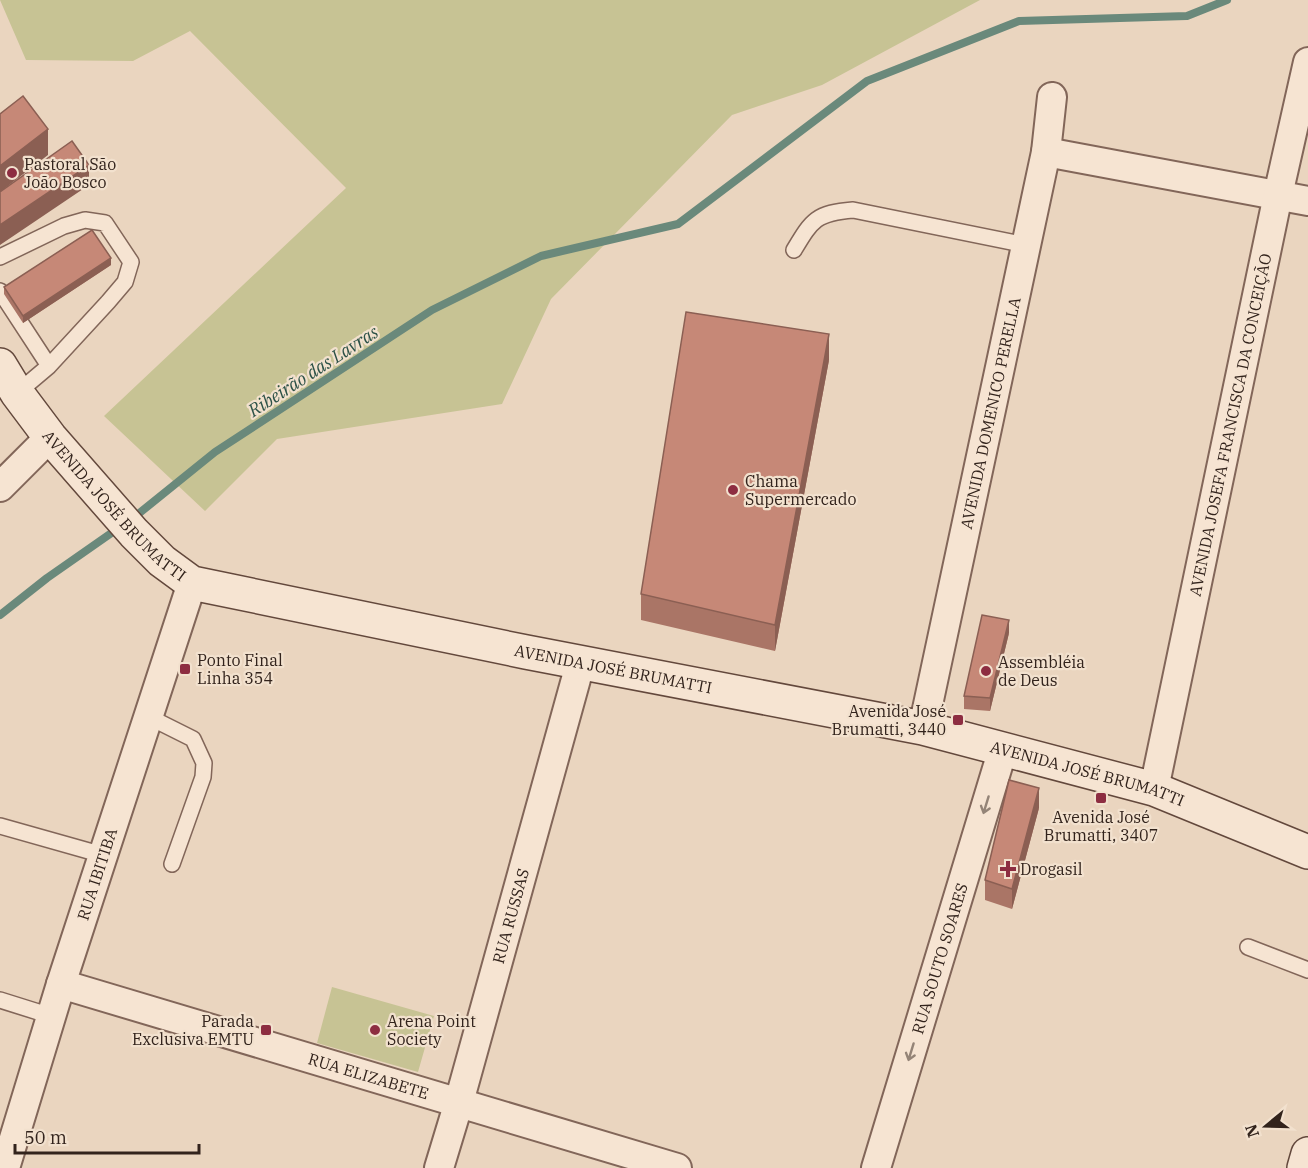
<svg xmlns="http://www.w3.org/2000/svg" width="1308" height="1168" viewBox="0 0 1308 1168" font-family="'IBM Plex Serif',serif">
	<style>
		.green { fill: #c7c394 }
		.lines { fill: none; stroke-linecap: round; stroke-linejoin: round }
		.stream { stroke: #6a897b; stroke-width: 8 }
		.lane-casing { stroke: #826659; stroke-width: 18 }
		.street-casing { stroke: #826659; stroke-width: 32 }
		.secondary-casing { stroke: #63483c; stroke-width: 36 }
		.lane { stroke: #f6e4d2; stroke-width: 15 }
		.street { stroke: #f6e4d2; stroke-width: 28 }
		.secondary { stroke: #f6e4d2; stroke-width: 33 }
		.wall { fill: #aa7566 }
		.shaded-wall { fill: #8b5f53 }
		.building { fill: #c68877; stroke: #8b5f53; stroke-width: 1.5 }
		.oneway { stroke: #948477 }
		.poi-dot { fill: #8d2d41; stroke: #f2e1ce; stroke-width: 2 }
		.labels { text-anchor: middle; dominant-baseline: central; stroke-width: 4.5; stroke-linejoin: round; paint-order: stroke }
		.poi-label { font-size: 16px; fill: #32231c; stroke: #f2e1ce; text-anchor: start }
		.street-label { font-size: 16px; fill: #32231c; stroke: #f2e1ce }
		.water-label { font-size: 18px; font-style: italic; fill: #2c5147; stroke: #f2e1ce }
	</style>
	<rect width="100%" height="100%" fill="#ead5bf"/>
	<path class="green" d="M0,0H980L822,85L732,115L551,299L502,404L277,439L205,511L104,416L346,188L190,31L133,61L26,60Z
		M332,987L434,1016L418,1072L317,1043Z"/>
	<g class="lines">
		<path class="stream" d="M132,519L215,452L432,310L541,256L678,224L867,81L1019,21L1187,16L1227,0
			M0,615L47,578L120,527"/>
		<g class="lane-casing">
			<path id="lane" d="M794,250C812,220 816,213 853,210L1026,245
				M0,257L64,226L85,220L105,223L131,262L125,282L108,302L49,366L17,393
				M0,291L49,366
				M149,717L193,739L204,763L203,777L172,864
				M0,826L103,855
				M1248,947L1308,970
				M0,1000L51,1016"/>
		</g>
		<g class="street-casing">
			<g id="street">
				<path d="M1046,152L1308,201"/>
				<path d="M0,487L50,437"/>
				<path id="s1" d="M923,728L1046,152L1052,97"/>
				<path id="s2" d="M1154,789L1278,195L1308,62"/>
				<path id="s3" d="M61,984L677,1168"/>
				<path id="s4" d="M5,1168L61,984L192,583"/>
				<path id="s5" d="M439,1168L459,1102L581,661"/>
				<path id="s6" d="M876,1168L1003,749"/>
			</g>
		</g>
		<g class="secondary-casing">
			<g id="secondary">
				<path id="s7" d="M0,365L17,393L50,437L134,533L162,561L192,583L526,652L923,728L1154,789L1308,852"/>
				<path d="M1304,1168L1308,1154"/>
			</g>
		</g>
		<use href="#lane" class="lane"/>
		<use href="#street" class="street"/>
		<use href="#secondary" class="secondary"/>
	</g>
	<path class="wall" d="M111,265L23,323L4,294V287Z
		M829,360L775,651L641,620V594Z
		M1009,633L990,711L964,709V696Z
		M1039,808L1012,909L985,900V880Z"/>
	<path class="shaded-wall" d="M48,129V155L0,192V166Z
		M89,165V185L0,245V225Z
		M111,258V265L23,323V316Z
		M829,334V360L775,651V625Z
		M1009,620V633L990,711V698Z
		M1039,788V808L1012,909V889Z"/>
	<path class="building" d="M23,96L48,129L0,166V114Z
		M72,141L89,165L0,225V192Z
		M92,230L111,258L23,316L4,287Z
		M686,312L829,334L775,625L641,594Z
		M982,615L1009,620L990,698L964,696Z
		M1009,780L1039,788L1012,889L985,880Z"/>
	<defs><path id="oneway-shaft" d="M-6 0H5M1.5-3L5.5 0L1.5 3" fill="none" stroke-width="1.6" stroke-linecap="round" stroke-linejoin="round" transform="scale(1.5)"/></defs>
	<g class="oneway">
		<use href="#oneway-shaft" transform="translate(986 805) rotate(107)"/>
		<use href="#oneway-shaft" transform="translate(911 1052) rotate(107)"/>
	</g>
	<g class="poi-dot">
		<circle cx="12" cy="173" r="6"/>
		<circle cx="733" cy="490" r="6"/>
		<rect x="179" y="663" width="12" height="12" rx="3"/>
		<circle cx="986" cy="671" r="6"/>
		<rect x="952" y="714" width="12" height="12" rx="3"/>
		<rect x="1095" y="792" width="12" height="12" rx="3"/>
		<path d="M1005 860h6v6h6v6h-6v6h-6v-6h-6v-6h6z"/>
		<rect x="260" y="1024" width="12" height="12" rx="3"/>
		<circle cx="375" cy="1030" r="6"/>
	</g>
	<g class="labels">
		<g class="poi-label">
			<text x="24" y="164">Pastoral São<tspan x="24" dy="18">João Bosco</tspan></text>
			<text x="745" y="481">Chama<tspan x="745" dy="18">Supermercado</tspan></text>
			<text x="197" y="660">Ponto Final<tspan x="197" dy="18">Linha 354</tspan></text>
			<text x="998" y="662">Assembléia<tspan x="998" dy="18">de Deus</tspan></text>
			<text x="946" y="711" text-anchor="end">Avenida José<tspan x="946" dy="18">Brumatti, 3440</tspan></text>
			<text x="1101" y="817" text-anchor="middle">Avenida José<tspan x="1101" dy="18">Brumatti, 3407</tspan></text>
			<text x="1020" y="869">Drogasil</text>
			<text x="254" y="1021" text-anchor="end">Parada<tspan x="254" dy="18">Exclusiva EMTU</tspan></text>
			<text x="387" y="1021">Arena Point<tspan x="387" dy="18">Society</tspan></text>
		</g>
		<g class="street-label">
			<text stroke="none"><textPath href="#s1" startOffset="322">AVENIDA DOMENICO PERELLA</textPath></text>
			<text stroke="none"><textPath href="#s2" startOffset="372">AVENIDA JOSEFA FRANCISCA DA CONCEIÇÃO</textPath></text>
			<text stroke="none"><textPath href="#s7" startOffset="182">AVENIDA JOSÉ BRUMATTI</textPath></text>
			<text stroke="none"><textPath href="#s7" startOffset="722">AVENIDA JOSÉ BRUMATTI</textPath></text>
			<text stroke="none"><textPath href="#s7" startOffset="1208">AVENIDA JOSÉ BRUMATTI</textPath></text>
			<text stroke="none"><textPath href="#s4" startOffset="308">RUA IBITIBA</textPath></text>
			<text stroke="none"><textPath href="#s5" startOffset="262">RUA RUSSAS</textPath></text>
			<text stroke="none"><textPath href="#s6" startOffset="219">RUA SOUTO SOARES</textPath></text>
			<text stroke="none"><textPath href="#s3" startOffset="321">RUA ELIZABETE</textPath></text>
		</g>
		<g class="water-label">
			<text transform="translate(313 371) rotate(-33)">Ribeirão das Lavras</text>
		</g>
	</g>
	<g transform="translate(1266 1126) rotate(251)" stroke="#f2e1ce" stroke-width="4.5" paint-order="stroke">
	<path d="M0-4.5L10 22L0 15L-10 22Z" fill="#32231c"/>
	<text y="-9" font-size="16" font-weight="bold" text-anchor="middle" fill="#32231c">N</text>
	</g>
	<path d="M15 1144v9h184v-9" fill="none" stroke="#32231c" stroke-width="3"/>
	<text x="24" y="1144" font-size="18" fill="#32231c" stroke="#f2e1ce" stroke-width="4.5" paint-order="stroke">50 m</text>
</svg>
